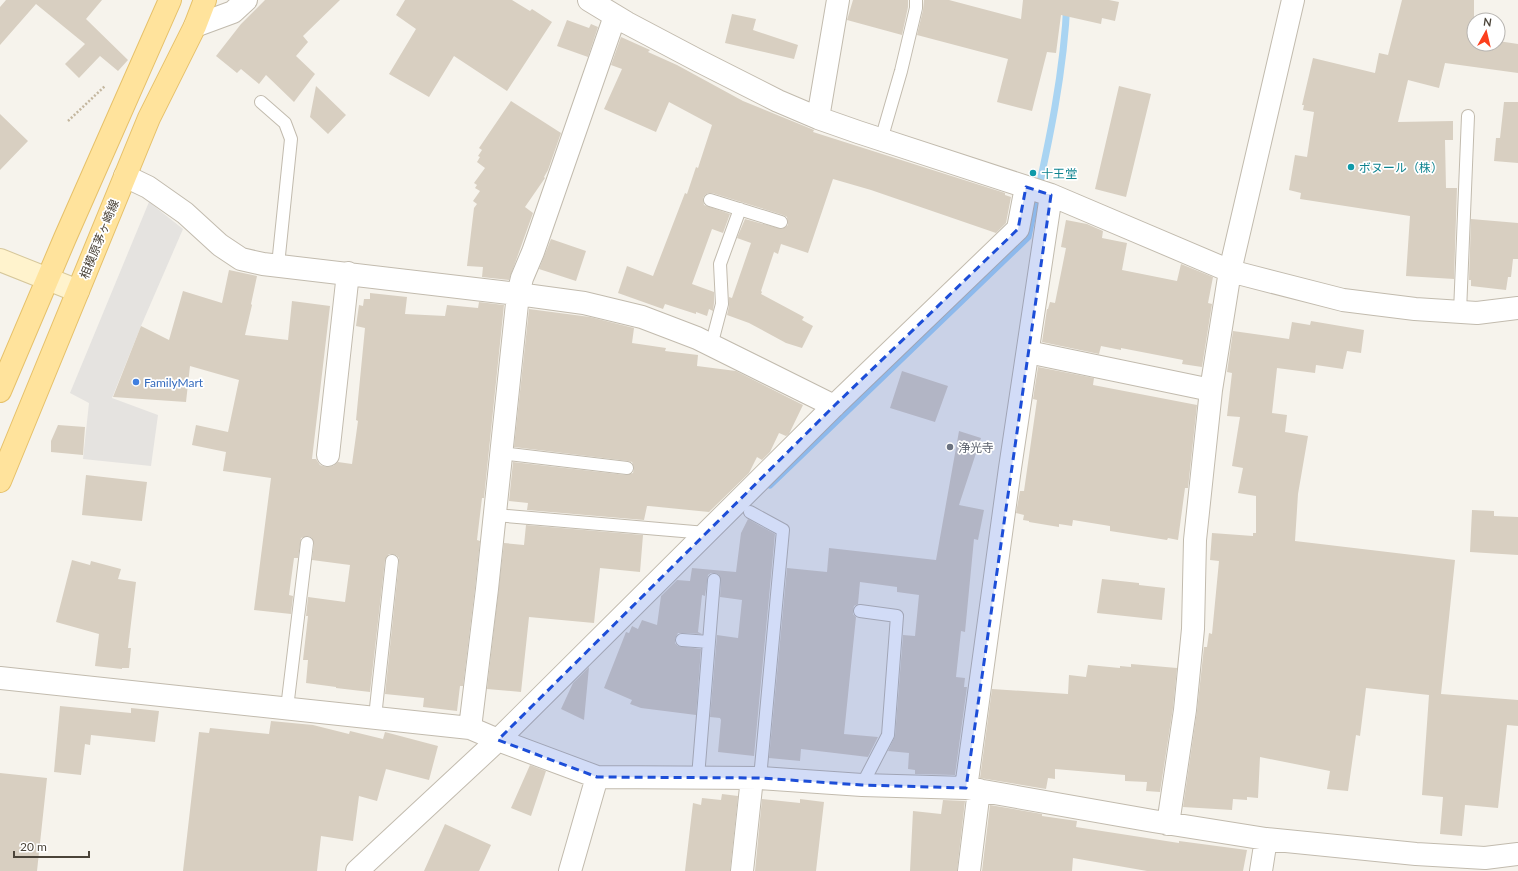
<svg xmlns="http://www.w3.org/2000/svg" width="1518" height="871" viewBox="0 0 1518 871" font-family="Lato,'Noto Sans JP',sans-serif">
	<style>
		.parking { fill: #e5e3e0 }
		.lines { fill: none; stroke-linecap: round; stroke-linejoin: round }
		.stream { stroke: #a9d4f2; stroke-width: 7 }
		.building { fill: #d8cfc1 }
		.lane-casing { stroke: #c2bbae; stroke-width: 14 }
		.street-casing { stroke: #c2bbae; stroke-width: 24 }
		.secondary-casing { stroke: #d6c79b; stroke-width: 24 }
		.primary-casing { stroke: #e6c16a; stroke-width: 24 }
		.path { stroke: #c4b79f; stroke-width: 2.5; stroke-dasharray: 2 2; stroke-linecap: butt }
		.lane { stroke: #fff; stroke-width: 12 }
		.street { stroke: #fff; stroke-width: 22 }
		.secondary { stroke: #fff3cd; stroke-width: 22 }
		.primary { stroke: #ffe39c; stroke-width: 22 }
		.marked { fill: #1d4ed8; fill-opacity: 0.2; stroke: #1d4ed8; stroke-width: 3; stroke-dasharray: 8 5; stroke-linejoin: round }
		.culture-dot { fill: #0f9aa8; stroke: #fff; stroke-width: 1.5 }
		.shop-dot { fill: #3f7fe0; stroke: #fff; stroke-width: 1.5 }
		.worship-dot { fill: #6b7280; stroke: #fff; stroke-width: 1.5 }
		.labels { text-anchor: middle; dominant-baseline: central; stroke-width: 3.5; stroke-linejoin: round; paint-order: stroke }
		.culture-label { font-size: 12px; fill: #0d838f; stroke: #fff; text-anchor: start }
		.street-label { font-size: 12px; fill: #4b4439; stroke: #fff }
		.shop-label { font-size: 12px; fill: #366cbe; stroke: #fff; text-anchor: start }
		.worship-label { font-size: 12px; fill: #5b616d; stroke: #fff; text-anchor: start }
	</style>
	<rect width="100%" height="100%" fill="#f6f3ec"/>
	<path class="parking" d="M149,202L183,229L141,326L112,398L158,415L151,466L83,459L89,403L70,393Z"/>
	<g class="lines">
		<path class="stream" d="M770,485L1028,237C1045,159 1064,80 1067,0"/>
	</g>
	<path class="building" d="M6,0H102L86,19L128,60L118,71L100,56L79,78L65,64L85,44L36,4L0,45V7Z
		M265,0H340L303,36L308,42L296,56L315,74L294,102L266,75L259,84L241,69L237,73L216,56L241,24Z
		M405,0H512L530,11L532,9L552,22L507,91L454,56L429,97L389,74L416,29L396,15Z
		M853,0H908V7L902,35L847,20Z
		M924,0H949L1021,19L1023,0H1109L1119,2L1115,21L1102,18L1101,24L1061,15L1056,53L1047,52L1032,111L997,102L1008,59L917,35L923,10Z
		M1402,0H1474V44H1498V41L1518,44V73L1445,63L1439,88L1408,80L1398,122L1453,121V140H1445L1446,188H1457L1454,279L1406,276L1410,216L1300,199L1301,193L1289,190L1295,155L1307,157L1314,112L1303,110L1304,105H1302L1313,58L1375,73L1379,53L1388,55Z
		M732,14L756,19L753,30L798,45L794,59L725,43Z
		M567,20L589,28L591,24L598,27L588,57L557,46Z
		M621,37L650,50L648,52L677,65L743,101L814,130L813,132L1005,193V195L1011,197L1006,223L996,233L871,190L833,179L808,253L781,244L778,254L774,252L761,291L762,292L761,294L804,317L802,320L813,326L802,348L786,343L749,323L727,315L729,306V297L732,298L751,243L737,238L745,219L782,229L788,225L787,217L783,215L712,193H708L705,195L703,198L704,205L730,214L723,233L712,229L692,284L714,292V303L713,311L709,309L707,316L696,312V314L665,304L663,309L618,293L627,266L653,276L685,193L687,194L696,167L698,168L712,125L669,102L656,132L604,109L622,69L611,65Z
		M316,86L346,115L328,134L310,117Z
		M1119,86L1151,94L1126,197L1095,189Z
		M511,101L561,133L548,170L544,177L545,178L525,207L533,213L509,280L482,277L483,267L467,266L474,208L477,204L473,201L480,191L475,188L477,185L474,183L485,168L477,162L480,157L478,156L482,150L479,148Z
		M1504,102H1518V163L1494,161L1496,138H1500Z
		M0,114L28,141L0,170Z
		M1471,219L1518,223V259H1513L1511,277H1508L1506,290L1471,286V280H1469Z
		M1066,220L1087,224L1103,231L1102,238L1127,243L1122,270L1177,281L1181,264L1213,277L1208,303L1212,304L1202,367L1182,364L1183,360L1121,348V350L1101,346L1099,354L1042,342L1047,309H1048L1050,302L1055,303L1066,248L1061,247Z
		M551,239L586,251L576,281L539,269Z
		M229,270L257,276L251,304L252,305L245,335L288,340L292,301L330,306L312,459H316L320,465L326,467L333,466L338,462L352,464L358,421L356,420L365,328L356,326L359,305L363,306L364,299H370V293L407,297L405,314L445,316L447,305L478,308L479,302L504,305L484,498H482L477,540L480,541L475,588L463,686H460L457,711L423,707L424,698L385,694L399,562V558L396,555L389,554L385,560L370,692L336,688V687L306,683L308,660H303L308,616H306L308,597L345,602L350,565L312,560L314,544L311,537L308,536L301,538L298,558H294L289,595L293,596L291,614L254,610L271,478L223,471L226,452L192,445L196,425L228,432L239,380L190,366L186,402L113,397L141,326L169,340L183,291L222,303Z
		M529,309L590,317L634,328L632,343L666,348L665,351L698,355L697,366L736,371L803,405L789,434L786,436L779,433L770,452L762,460L757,457L749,473L709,512L649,506H647L644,520L527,510L528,503L509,501L513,462L626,475L633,473L634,468L632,462L628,461L514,447Z
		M1311,321L1364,330L1361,353L1347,351L1343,369L1316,365L1315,373L1277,368L1272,413L1287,415L1285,432L1308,436L1298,494L1295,541L1455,560L1441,694L1518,700V726L1507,725L1498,808L1465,805L1462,836L1440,834L1443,797L1422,795L1429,695L1366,688L1360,736L1356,735L1348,791L1327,789L1330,771L1260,757L1258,798L1247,797V800L1233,799L1232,810L1183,807L1197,711L1204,647H1207L1209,633L1212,634L1219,561L1210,560L1212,533L1253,536V533H1256V496L1238,493L1243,468L1232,466L1240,417L1227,416L1232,373L1227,372L1233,331L1289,339L1292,322L1310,325Z
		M1038,367L1094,378L1093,385L1197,405L1188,488H1185L1178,540L1168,538L1167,540L1110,531V526L1073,520L1072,526L1059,524V527L1029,522V521L1023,520L1024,515L1016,513L1020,491H1024L1037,400L1033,399Z
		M902,371L948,386L935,422L890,408Z
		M58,425L85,427L83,455L51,452V441Z
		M959,431L981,438L959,505L984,510L978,540L974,539L965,632L961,631L956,677L965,678L964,687H967L955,775L915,774V770L908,769L909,753L888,751L895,736L903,635L915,636L919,595L897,592V587L860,582L858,604L854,606L853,610V614L856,617L844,734L878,737L868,757L801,749L800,761L769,758L787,568L827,572L829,548L936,560Z
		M86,475L147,482L142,521L82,515Z
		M1472,510L1494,511V516L1518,517V555L1470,552Z
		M748,519L775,534L754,756L718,752L721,720L720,718L710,717L717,635L738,638L742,600L720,597L721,580L718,574L711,573L708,575L705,596L702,595L698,632L702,634L682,633H678L675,639V643L678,646L701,649L696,715L641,708L630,704L632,700L604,688L626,632L629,633L632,626L638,629L642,620L657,625L661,596L677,580L690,581L692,568L736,572L741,533Z
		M526,525L643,535L640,572L600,568L594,623L529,617L521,692L487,689L504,543L524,545Z
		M72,560L90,565L91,561L121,569L118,579L136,582L128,648H131L129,668H122V669L95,666L99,634L56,622Z
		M1102,579L1139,583V585L1165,588L1162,620L1097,613Z
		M1131,664L1177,668L1173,708L1160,792L1146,791L1147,782L1125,781V775L1055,769V779L1048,778L1046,789L980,778L992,689L1068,694L1069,675L1086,677L1088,665L1120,668V666L1131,667Z
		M589,667L584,720L561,709L573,683Z
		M60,706L131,713V708L159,711L155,742L91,735L90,745L85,744L81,775L54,772Z
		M271,721L313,725L349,734L350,731L383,739L385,732L438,746L429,780L386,769L377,801L359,796L353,841L321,836L317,871H183L199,732L209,733L210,728L269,734Z
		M530,765L546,771L531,816L511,808Z
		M0,773L47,778L37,871H0Z
		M722,794L738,796L730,871H685L693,803L701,805L702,798L721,800Z
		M762,799L800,803V799L824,802L816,871H755Z
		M943,800L965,801L957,871H910L913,811L941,814Z
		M990,805L1042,814V816L1077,821L1076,827L1179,843V841L1247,850L1243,871H1147L1073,858L1072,871H982Z
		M445,824L491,845L479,871H424Z"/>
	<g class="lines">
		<g class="lane-casing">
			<path id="lane" d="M261,102L285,123L291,139L278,265
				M881,140L901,71L916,8V0
				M710,200L781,222
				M1460,312L1468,116
				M711,346L722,304L720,264L740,209
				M501,453L627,468
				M750,512L783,530L760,778
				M495,515L706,533
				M860,611L897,616L888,735L862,785
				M682,640L709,642
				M287,708L307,543
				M375,717L392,561
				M698,777L714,580"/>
		</g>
		<g class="street-casing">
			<path id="street" d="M589,0L627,23L699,61L778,101L818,118L858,132L1051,195L1230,271L1343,300L1415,309L1477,313L1518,308
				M195,26L233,12L246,0
				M818,118L838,0
				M125,176L148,187L185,213L220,245L241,259L263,264L518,294L584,303L642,317L697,338L834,406
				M1028,352L1211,390
				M328,455L348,273
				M0,678L470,728L498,740L597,777L760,778L862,785L966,788L1153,821L1266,839L1416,854L1485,858L1518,854
				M470,728L487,589L518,294L522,278L533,252L615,16
				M966,788L1010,468L1051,195
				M1168,824L1185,710L1193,629L1195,540L1211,390L1230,271L1293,0
				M357,871L498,740L834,406L1018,229L1026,187
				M570,871L597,777
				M742,871L752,778
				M969,871L979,790
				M1261,871L1266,839"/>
		</g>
		<g class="secondary-casing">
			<path id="secondary" d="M0,260L78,291"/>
		</g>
		<g class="primary-casing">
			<path id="primary" d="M0,391L65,238L170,0
				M0,481L149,118L195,26L205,0"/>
		</g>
		<path class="path" d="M68,121L105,86"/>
		<use href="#lane" class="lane"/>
		<use href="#street" class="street"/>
		<use href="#secondary" class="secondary"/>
		<use href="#primary" class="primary"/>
	</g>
	<path class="marked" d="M1026,187L1051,195L966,788L862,785L760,778L597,777L498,740L834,406L1018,229Z"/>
	<g class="culture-dot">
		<circle cx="1351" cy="167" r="4"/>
		<circle cx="1033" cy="173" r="4"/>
	</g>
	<circle class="shop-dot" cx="136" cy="382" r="4"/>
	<circle class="worship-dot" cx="950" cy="447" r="4"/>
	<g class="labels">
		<g class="culture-label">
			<text x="1359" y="167">ボヌール（株）</text>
			<text x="1041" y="173">十王堂</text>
		</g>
		<g class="street-label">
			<text transform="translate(99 239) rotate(-68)">相模原茅ヶ崎線</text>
		</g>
		<g class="shop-label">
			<text x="144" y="382">FamilyMart</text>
		</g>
		<g class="worship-label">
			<text x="958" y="447">浄光寺</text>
		</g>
	</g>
	<g transform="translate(1486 32) rotate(8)"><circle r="19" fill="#ffffff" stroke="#b7b4b0"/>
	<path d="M0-3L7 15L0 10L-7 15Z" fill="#fc3f1d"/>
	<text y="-6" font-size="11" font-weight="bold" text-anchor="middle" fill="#4b4439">N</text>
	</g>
	<path d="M14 851v6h75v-6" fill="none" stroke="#4b4439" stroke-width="2"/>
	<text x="20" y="851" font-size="12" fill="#4b4439" stroke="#ffffff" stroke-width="3" paint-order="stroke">20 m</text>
</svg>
